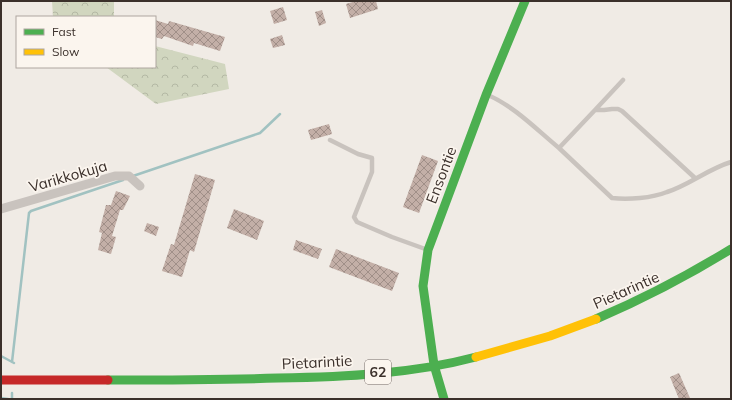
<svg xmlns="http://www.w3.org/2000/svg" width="732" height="400" viewBox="0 0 732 400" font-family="Mulish,sans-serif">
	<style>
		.forest { fill: url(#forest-crowns) }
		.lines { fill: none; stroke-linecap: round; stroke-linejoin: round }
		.stream { stroke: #a1c2c1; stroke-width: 2.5 }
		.building { fill: url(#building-cross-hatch) }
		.lane { stroke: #c9c3be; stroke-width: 4.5 }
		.street { stroke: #c9c3be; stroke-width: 9 }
		.fast { stroke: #4caf50; stroke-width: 9 }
		.slow { stroke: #ffc107; stroke-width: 9 }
		.jam { stroke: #c62828; stroke-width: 9 }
		.labels { text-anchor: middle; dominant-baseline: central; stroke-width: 3.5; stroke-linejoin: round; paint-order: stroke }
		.shield { fill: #fbf5ee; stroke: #756b66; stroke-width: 1 }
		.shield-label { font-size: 14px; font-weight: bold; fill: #3b302b }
		.street-label { font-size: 15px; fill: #3b302b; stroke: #fbf5ee }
	</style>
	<defs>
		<pattern id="forest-crowns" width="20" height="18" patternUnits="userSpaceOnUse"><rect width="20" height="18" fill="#d1d6bf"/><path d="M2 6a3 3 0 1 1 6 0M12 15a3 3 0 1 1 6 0" fill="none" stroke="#b4b8a4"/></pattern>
		<pattern id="building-cross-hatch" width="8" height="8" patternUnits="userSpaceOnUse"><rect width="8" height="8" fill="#c3afa7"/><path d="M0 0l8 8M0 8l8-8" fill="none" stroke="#a08f88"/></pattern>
	</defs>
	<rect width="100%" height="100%" fill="#f0ebe5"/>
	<path class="forest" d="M52,1H114V17H53Z
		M155,46L225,64L229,89L156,104L106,67H155Z"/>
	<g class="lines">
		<path class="stream" d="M133,176L260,133L280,114
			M1,356L14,363
			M12,362L29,213L31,211L123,180
			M1,398L8,399
			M12,399V393"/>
	</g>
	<path class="building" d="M356,1H376L378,9L350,18L346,4Z
		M283,7L287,20L274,24L270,11Z
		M322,10L326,23L319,26L315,12Z
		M155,20L168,24L169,21L225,37L220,51L194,43L193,46L164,36L162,39L155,37Z
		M282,35L285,45L273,48L270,39Z
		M329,124L332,134L311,140L308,130Z
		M422,155L438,161L419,213L403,207Z
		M195,174L215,180L194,252L190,250L182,277L162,271L171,244L174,245Z
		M116,191L130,196L123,210H120L112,236L116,237L111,254L98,250L102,233L99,232L106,205H111Z
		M234,209L264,221L257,240L227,228Z
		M147,223L159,227L156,236L144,231Z
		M296,240L322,249L318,259L293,250Z
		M336,249L399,273L392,291L329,267Z
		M679,373L690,398L686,399H679L670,377Z"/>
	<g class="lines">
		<path class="lane" d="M488,95C515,107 536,129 559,148
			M595,110L623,80
			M330,140L358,154L372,158V172L354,217L357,222L392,237L428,250
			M695,178L622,111L618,109H612L604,110H595L559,148L612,198C628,200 652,198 667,192C689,185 708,169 731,162"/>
		<path class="street" d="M1,209L115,176H129L140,186"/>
		<path class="fast" d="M596,319C643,299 687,276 731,249
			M108,380C165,380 221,380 278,378C344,377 412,374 476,357
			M444,399L434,365L423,286L428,250L486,95L525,1"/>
		<path class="slow" d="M476,357L550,336L596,319"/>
		<path class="jam" d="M1,380H108"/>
	</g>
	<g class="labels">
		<rect class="shield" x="365" y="360" width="26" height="24" rx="3"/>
		<g class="shield-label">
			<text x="378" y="372">62</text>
		</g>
		<g class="street-label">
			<text transform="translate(441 175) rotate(-69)">Ensontie</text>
			<text transform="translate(68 176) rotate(-16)">Varikkokuja</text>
			<text transform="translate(626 290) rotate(-24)">Pietarintie</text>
			<text transform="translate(317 362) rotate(-3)">Pietarintie</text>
		</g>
	</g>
	<rect width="732" height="400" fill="none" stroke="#3b302b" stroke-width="4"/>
	<rect x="16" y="16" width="140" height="52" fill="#fbf5ee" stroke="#aea6a0"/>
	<rect x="24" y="29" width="20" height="6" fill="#4caf50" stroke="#aea6a0"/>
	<text x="52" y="36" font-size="12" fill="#3b302b">Fast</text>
	<rect x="24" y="49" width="20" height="6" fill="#ffc107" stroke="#aea6a0"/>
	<text x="52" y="56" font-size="12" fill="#3b302b">Slow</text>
</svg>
